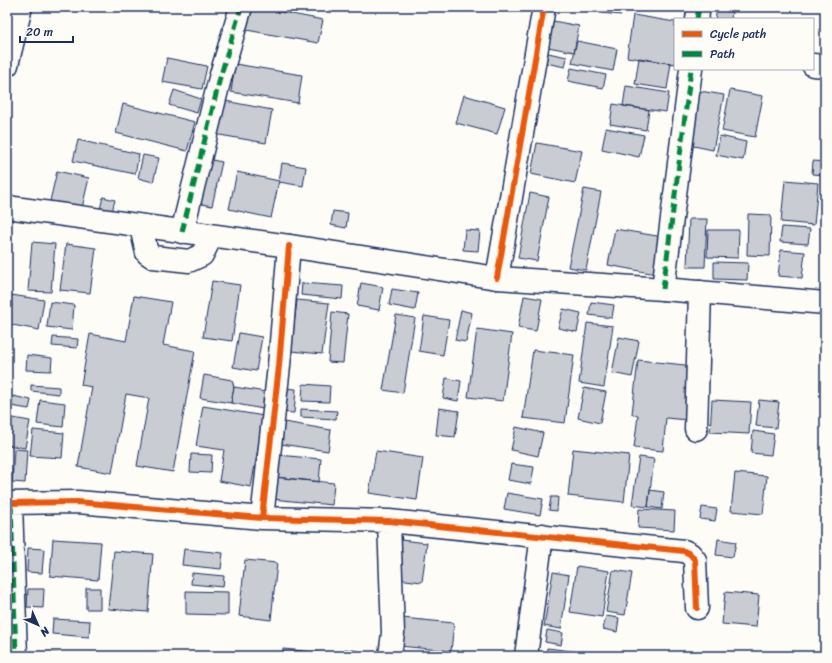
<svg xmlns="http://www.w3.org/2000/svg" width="832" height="663" viewBox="0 0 832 663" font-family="Sriracha,sans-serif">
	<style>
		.building { fill: #c9ccd3; stroke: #1b2f5e }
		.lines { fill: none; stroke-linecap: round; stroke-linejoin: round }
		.minor-casing { stroke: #1b2f5e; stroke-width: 25 }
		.highway-casing { stroke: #1b2f5e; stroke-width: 25 }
		.minor { stroke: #fdfcf7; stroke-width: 22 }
		.highway { stroke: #fdfcf7; stroke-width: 22 }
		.quiet { stroke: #00873e; stroke-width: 5; stroke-dasharray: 10 5; stroke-linecap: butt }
		.cycleway-casing { stroke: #fdfcf7; stroke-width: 8 }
		.cycleway { stroke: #e8590c; stroke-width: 6 }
	</style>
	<rect width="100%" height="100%" fill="#fdfcf7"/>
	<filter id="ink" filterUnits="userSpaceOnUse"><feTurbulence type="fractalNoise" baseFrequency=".025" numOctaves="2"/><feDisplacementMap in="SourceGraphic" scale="8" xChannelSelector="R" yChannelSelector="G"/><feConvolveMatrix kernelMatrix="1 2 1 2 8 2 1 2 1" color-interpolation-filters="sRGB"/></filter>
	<g filter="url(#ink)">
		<path class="building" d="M245,7H255L323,20L318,43L241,29Z
			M601,7H622L621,15L600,13Z
			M717,9L732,12L731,19H715Z
			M633,15L675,22V64L627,57Z
			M548,20L579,26L574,52L543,46Z
			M577,41L617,49L613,71L572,63Z
			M548,53L567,57L565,67L546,63Z
			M167,58L207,66L202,89L162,82Z
			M639,58L671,63L667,89L635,84Z
			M235,64L302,75L298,103L231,92Z
			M571,68L606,75L603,88L568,81Z
			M626,86L669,93L666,112L623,106Z
			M174,90L201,99L197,113L169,105Z
			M694,90L724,95L713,150L684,144Z
			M730,90L763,96L755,137L722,131Z
			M464,95L505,107L497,134L456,123Z
			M220,100L272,110L266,143L214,134Z
			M123,104L195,122L187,151L116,133Z
			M613,104L649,110L646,130L610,124Z
			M606,128L644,135L639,157L602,149Z
			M720,136L746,142L743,160L716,155Z
			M78,140L139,154L135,174L73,161Z
			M537,143L582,151L575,183L531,174Z
			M143,155L159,158L153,182L138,178Z
			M207,159L222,162L212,206L197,203Z
			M813,161L825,162V175L812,174Z
			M282,163L306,167L303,186L279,182Z
			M57,171L89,178L82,208L50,201Z
			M237,172L279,181L271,218L229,209Z
			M785,180L818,183L814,225L781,222Z
			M584,189L601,192L586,270L568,267Z
			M530,193L549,197L537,261L518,258Z
			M103,197L115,200L111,215L99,213Z
			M333,211L348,213L346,228L331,225Z
			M748,214L771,215L770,256L747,255Z
			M689,219H707L705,267H687Z
			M782,227L810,229L808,244L780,242Z
			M615,229L663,237L656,274L608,265Z
			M465,230L480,231L478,251L463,250Z
			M708,230H739L738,258L707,257Z
			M32,242L55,244L51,292L28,291Z
			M66,244L96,248L90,293L60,290Z
			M781,250L805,252L802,278L778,276Z
			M714,262L748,263L747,280L714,279Z
			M212,281L240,285L232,341L203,337Z
			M302,283L343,286L342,299L301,295Z
			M361,283L383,287L379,310L357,306Z
			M392,289L418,293L415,310L389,305Z
			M11,295L44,300L39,330L7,324Z
			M134,296L171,302L163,345L195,351L173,472L137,466L149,398L126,394L112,473L78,467L92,387L81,385L90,334L126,341Z
			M524,296L542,299L536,331L518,328Z
			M297,300L329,303L322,354L291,351Z
			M50,302L74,305L72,330L47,327Z
			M591,302L614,305L612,318L589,315Z
			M563,309L581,313L577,332L558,328Z
			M461,310L472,313L466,342L455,340Z
			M332,312L348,314L343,363L328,362Z
			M396,315L415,318L403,393L383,390Z
			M424,316L449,320L443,355L419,351Z
			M587,323L613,326L604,387L579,383Z
			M477,329L512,334L503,401L468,397Z
			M239,333L262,337L256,371L233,367Z
			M53,337L78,339L77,348L52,346Z
			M619,337L639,341L632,377L612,373Z
			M533,350L574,355L565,423L523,418Z
			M27,355L52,358L51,371L26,370Z
			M638,360L694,366L688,420L666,418L663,451L634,448L638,415L632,414Z
			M204,375L232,380L234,387L231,403L200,398Z
			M446,378L461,381L458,401L443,398Z
			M303,384L330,386L329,402L302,401Z
			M31,385L59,387V394L31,391Z
			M234,387L266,392L263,409L231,403Z
			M282,388L296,389L294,413L280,412Z
			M584,388L606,392L600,423L578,418Z
			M13,396L31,400L29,409L11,406Z
			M40,400L65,403L63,427L37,424Z
			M712,400L751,402L749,434L710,432Z
			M759,400L779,402L776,428L756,426Z
			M203,406L264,416L251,487L219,481L224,450L196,446Z
			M439,408L459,411L455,437L436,435Z
			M301,409L337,411L336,419L301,417Z
			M7,417L30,421L25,448L7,445Z
			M284,422L331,430L328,451L281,444Z
			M516,427L543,433L538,456L511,450Z
			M33,430L64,433L62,458L30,456Z
			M753,431L774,434L771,455L751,453Z
			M14,449L27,450L25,483L12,482Z
			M573,449L629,455L624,502L568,496Z
			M376,451L423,458L417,500L369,493Z
			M191,454L212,455L211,473L190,472Z
			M278,455L321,459L319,482L275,477Z
			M639,457L654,459L648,507L632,505Z
			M511,464L534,467L531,484L508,480Z
			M735,473L767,476L763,514L731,511Z
			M275,477L334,483L332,505L272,499Z
			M650,490L664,492L662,509L648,507Z
			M507,493L543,499L540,515L504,509Z
			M551,497H558L557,511L549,510Z
			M702,507L717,509L715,521L700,519Z
			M639,509L675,511L674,530L638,528Z
			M53,539L101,542L98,580L50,576Z
			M718,539L736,542L733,557L716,555Z
			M401,540L427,543L422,582L397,579Z
			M28,548L44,549L42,573L27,572Z
			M184,549L223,553L221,569L182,565Z
			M114,551L153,554L148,612L108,609Z
			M245,560L277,563L271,620L239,616Z
			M577,566L609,571L602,617L570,612Z
			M613,570L632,573L625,615L606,612Z
			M553,572L569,575L561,629L544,626Z
			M192,573L224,576L223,587L191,584Z
			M86,588H100V609H86Z
			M28,589H44L43,608L27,607Z
			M186,591L228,592V615L186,614Z
			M725,592L759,595L756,627L722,624Z
			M606,616L619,618L617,632L603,629Z
			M402,618L454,623L451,651L399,646Z
			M53,619L90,621L89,637L52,634Z
			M547,630L563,633L561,645L545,642Z
			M547,648L580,652V656H546Z
			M283,649L336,654V656H282Z
			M345,649L359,651L358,656H344Z
			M39,652L71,655V656H39Z"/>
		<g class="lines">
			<g class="minor-casing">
				<path id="minor" d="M697,19L699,7
					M7,65L21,7
					M813,65L825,66
					M141,227L147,253L153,257L189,261L202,255L207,245L206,235
					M182,232L220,78L241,7
					M497,278L544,7
					M663,289L691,69
					M696,429L700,292
					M7,503L78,502L262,518L389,521L684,551L690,554L695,560L697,608
					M11,503L16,656
					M262,518L279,366L289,246
					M389,521L393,633L390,656
					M526,656L542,535"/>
			</g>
			<g class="highway-casing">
				<path id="highway" d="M7,207L289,246L497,278L663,289L825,303"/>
			</g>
			<use href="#minor" class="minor"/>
			<use href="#highway" class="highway"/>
			<path class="quiet" d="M697,19L699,7
				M182,232L220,78L241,7
				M663,289L691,69
				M11,503L16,656"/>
			<g class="cycleway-casing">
				<path id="cycleway" d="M497,278L544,7
					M7,503L78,502L262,518L389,521L684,551L690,554L695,560L697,608
					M262,518L279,366L289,246"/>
			</g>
			<use href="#cycleway" class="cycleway"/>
		</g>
	</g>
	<rect width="832" height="663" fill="none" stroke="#fdfcf7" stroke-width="24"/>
	<rect x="12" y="12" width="808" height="639" fill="none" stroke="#1b2f5e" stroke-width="1.5" filter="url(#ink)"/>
	<rect x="674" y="18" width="140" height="52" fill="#fdfcf7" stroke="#a3aaba"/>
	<rect x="682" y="31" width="20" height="6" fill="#e8590c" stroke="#a3aaba"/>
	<text x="710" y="38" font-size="12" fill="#1b2f5e">Cycle path</text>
	<rect x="682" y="51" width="20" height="6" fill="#00873e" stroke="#a3aaba"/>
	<text x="710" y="58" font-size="12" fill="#1b2f5e">Path</text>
	<g transform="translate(38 625) rotate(135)" stroke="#fdfcf7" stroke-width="3" paint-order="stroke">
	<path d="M0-3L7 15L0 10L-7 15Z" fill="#1b2f5e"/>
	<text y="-6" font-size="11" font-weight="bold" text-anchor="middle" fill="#1b2f5e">N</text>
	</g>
	<path d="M20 36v6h53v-6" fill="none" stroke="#1b2f5e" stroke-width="2"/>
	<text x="26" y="36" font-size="12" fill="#1b2f5e" stroke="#fdfcf7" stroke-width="3" paint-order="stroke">20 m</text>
</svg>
